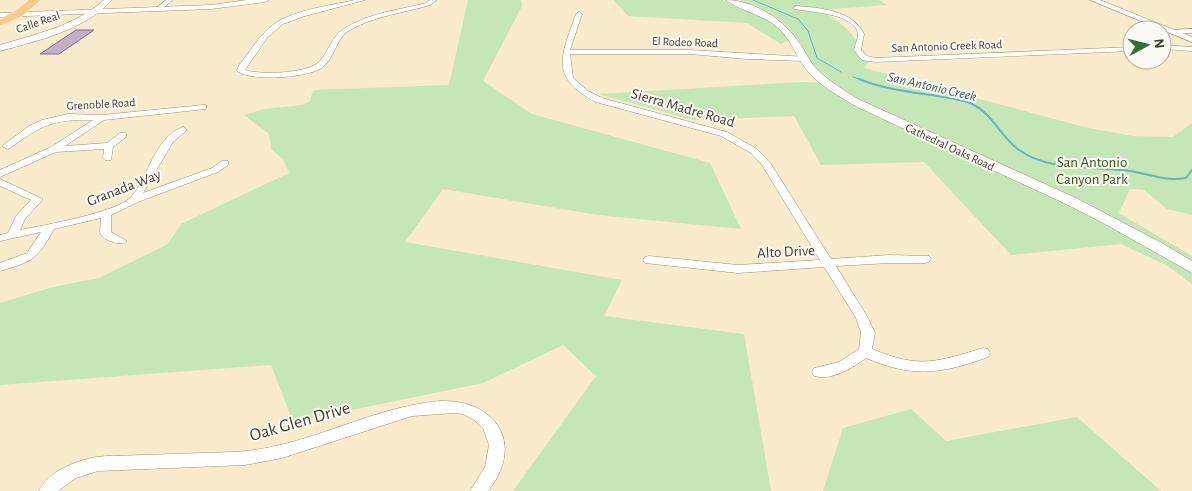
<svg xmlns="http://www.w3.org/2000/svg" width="1192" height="491" viewBox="0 0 1192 491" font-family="'Alegreya Sans',sans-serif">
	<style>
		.green { fill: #c5e6b7 }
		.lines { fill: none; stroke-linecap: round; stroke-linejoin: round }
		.stream-far1 { stroke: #67b2c1; stroke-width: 1 }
		.stream { stroke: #67b2c1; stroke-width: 2 }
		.building { fill: #c3afca; stroke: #816e87 }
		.minor-casing { stroke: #9c8e71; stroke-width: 1 }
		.tertiary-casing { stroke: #9c8e71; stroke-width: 1 }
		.secondary-casing { stroke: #9c8e71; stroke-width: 1 }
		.motorway-casing { stroke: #fff; stroke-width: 1 }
		.minor { fill: #fff; fill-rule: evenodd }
		.tertiary { fill: #fff; fill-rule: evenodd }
		.secondary { fill: #fff; fill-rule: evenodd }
		.motorway { fill: #f8ca8b; fill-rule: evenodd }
		.labels { text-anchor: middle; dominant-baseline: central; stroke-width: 4; stroke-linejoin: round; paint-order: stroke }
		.far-street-label { font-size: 12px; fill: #423c2f; stroke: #fdf9f3 }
		.far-water-label { font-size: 14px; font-style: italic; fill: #2f5e6a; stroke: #fdf9f3 }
		.street-label { font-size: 15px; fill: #423c2f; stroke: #fdf9f3 }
		.park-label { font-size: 15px; fill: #2a5611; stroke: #fdf9f3 }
		.near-street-label { font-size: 18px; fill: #423c2f; stroke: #fdf9f3 }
	</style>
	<rect width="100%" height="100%" fill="#faebcc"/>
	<path class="green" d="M468,0H521L522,6L483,81L532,114L710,163L741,229L598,215L443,189L405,242L622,280L604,316L744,334L771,491H513L596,376L563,345L483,383L293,422L271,365L0,385V303L53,287L99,278L168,244L181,224L289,173L283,159L271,149L269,134L244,115L264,109L303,105L310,101L313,90L449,85Z
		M613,0H722L755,11L792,38L781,44L747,23L628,16Z
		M740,0H879L887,5L821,10C847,26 853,34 870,60L864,68L1088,128L1133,136L1173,137L1192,123V215L1167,209L1144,190L1130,189L1119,213L1192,256V284L1166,265L1121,244L1011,255L924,162L821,165L794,116L693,120L598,94L801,82L823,83C796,35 793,23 740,0Z
		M911,409L946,441L1077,417L1161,491H823L843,428Z"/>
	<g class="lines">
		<path class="stream-far1" d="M753,0L798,19L808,31L817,58L841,72
			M853,77L862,80"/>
		<path class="stream" d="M859,79C883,89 910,92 937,96C948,98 959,99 970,103C993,113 1000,137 1019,150C1050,172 1095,166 1130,171C1150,174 1167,182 1186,178L1192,170"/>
	</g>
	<path class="building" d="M76,30H94L59,54H40Z"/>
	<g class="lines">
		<g class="minor-casing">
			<path id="minor" d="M166,0H173L160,10H156V8Z
				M355,0H365L305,16L283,24L267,38L245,70C261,75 308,74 320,61C329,51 332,35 345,28C369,13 399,10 426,3L430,0H437L430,5C404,13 374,16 350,30C336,38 335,57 323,67C309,78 251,82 237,71L239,65C249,53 257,39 269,28C289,10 329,6 355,0Z
				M796,6C820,8 853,10 864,34L861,50L867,56L875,58L1132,47V51L875,62L862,60L854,50C855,45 858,39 858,34C855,13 809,12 794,9V7Z
				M579,12L582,14L570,50H690L806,57L807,59L803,61L747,59L690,54H570L573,78L588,91L602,98L727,132L757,149L771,164L831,259L889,255L929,256L931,259L929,262L925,263H889L836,266L868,318L875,333L872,349C920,369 936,362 983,348L988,349L990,353L988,357C942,374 912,378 866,358C852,368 832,381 814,376L812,372L814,368L839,362L859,349L861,333L856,318L824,267L738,273L645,263L643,260L645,257L649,256L738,265L820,260L762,165L751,153L721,136L596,102C549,78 561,56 576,14Z
				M1192,29V33L1171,34L1168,32L1171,30Z
				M1162,45L1192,47V51L1162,49Z
				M203,105H206V109L104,120L65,146L107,143L120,133H126V137L113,147L111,160H105L103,158L104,149L56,152L0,177V170L51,147L93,120C53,119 42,125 10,148L7,149L2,146L29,126L42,120L68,114L102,115Z
				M183,127L187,130L173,142L143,193L212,168L222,161H228V165L218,172L138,202L111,215V232L127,241L125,243C119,245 105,241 101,235C99,232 101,223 101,218L54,229C38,259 32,262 0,271V263L27,253L41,232L0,241V235L8,233L16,216L31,200L0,186V179L43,199L25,219L20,230C44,225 116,213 131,197C149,177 154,137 183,127Z
				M440,401C497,399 525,445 488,491H470L485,467L489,445L483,428L474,420L463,414L455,413L412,416L282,458L245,465L98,471L76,478L58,491H39C48,471 76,461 96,457C111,455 127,456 142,455C172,454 203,453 233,452C305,449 369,407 440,401Z"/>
		</g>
		<g class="tertiary-casing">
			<path id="tertiary" d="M104,0H112C85,30 37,41 0,51V45C36,34 75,26 104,0Z
				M1090,0H1100L1192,37V42Z"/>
		</g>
		<g class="secondary-casing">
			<path id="secondary" d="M247,0H269L265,2L211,9L0,17V13L211,5Z
				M726,0C753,0 783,19 798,41C804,49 808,59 815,67C827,80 843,90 858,99L1076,198L1158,241L1192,261V273L1107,225L1066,204L857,107C839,96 818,85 805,68C795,54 790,38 777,27C762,14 740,11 726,0Z"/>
		</g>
		<g class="motorway-casing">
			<path id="motorway" d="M29,0H41L22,16L0,26V19L14,12Z"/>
		</g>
		<use href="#minor" class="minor"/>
		<use href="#tertiary" class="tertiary"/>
		<use href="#secondary" class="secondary"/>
		<use href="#motorway" class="motorway"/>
	</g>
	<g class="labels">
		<g class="far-street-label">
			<text transform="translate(38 22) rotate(-19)">Calle Real</text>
			<text transform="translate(685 42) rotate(2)">El Rodeo Road</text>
			<text transform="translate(947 46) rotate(-2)">San Antonio Creek Road</text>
			<text transform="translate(101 104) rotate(-3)">Grenoble Road</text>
			<text transform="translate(950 147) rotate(25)">Cathedral Oaks Road</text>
		</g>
		<g class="far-water-label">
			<text transform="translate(932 87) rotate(13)">San Antonio Creek</text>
		</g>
		<g class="street-label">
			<text transform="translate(683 108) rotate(16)">Sierra Madre Road</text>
			<text transform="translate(124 188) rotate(-21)">Granada Way</text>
			<text transform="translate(786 252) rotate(-3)">Alto Drive</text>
		</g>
		<g class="park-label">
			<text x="1092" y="162">San Antonio<tspan x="1092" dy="17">Canyon Park</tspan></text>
		</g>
		<g class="near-street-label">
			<text transform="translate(300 422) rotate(-16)">Oak Glen Drive</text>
		</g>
	</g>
	<g transform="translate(1147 45) rotate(83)"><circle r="24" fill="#fdf9f3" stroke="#b2ada5"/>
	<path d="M0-4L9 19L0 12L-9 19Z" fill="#2a713d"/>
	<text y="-8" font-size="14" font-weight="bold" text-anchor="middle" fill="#423c2f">N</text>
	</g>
</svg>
